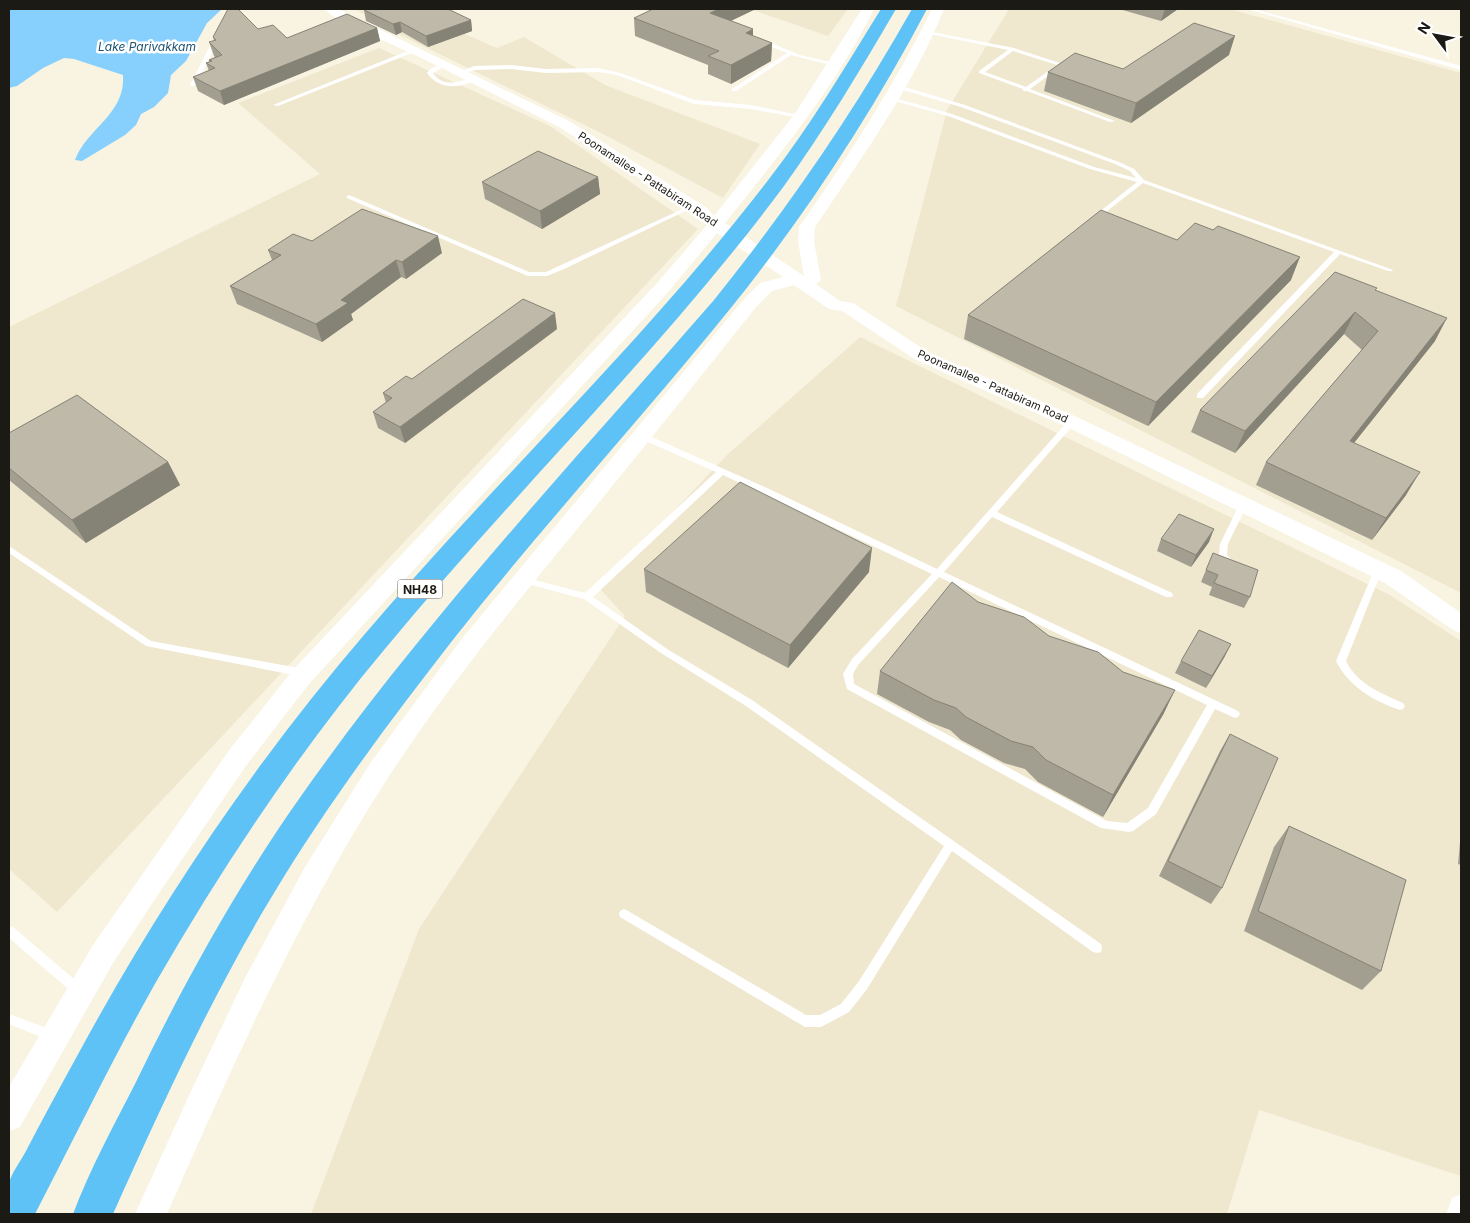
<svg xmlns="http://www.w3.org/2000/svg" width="1470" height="1223" viewBox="0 0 1470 1223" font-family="Inter,sans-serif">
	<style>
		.built { fill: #efe8cf }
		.water { fill: #87d0fd }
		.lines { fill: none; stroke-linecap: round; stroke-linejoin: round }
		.service { fill: #fff; fill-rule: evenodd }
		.minor { fill: #fff; fill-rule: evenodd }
		.tertiary { fill: #fff; fill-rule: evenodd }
		.trunk { fill: #5ec2f6; fill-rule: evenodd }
		.wall { fill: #a39f90 }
		.shaded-wall { fill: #858276 }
		.building { fill: #beb9a8; stroke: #858276 }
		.labels { text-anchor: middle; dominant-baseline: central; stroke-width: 5; stroke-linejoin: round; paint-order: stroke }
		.far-street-label { font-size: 11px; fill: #1c1a14; stroke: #fff }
		.far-water-label { font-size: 12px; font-style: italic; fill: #1c5472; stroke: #fff }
		.shield { fill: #fff; stroke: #605f5a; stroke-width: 1 }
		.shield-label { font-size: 12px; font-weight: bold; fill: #1c1a14 }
	</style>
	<rect width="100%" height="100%" fill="#f9f3e1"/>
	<path class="built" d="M355,9H429L419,14L497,48L524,37L605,85L760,144L723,198L603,134L386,28Z
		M750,9H848L828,36Z
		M1009,9H1230L1461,73V593L896,306L947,110Z
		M379,48L550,126L698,229L57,912L9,869V327L320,174L238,103Z
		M860,337L1390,595L1461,641V1176L1259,1110L1227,1214H311L419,929L625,616L600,589L726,456Z"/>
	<path class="water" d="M9,9H222L207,23L186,61L171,75L168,93L154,107L141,114L136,125L125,135L82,161L75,160C87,128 126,114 123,75L74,59L64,58L43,68L17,86L9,88Z"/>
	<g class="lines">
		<path class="service" d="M1247,9H1254L1461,66V70Z
			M927,31L1014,48L1072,67V69L1070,70L1059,66V68L1030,89L1115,121L1110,122L1027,91H1023V89L979,73V71L1008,50L925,33V31ZM1013,51L1057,65L1026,87L985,72Z
			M214,38L219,39L196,85L191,86L190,85Z
			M762,39L800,55L838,64L835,66L791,55L736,91H732V89L787,53L760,42L759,41Z
			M415,48L418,50L417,51L278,106L273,105Z
			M445,62L448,64L447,65L433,73C443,88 459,82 474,77L477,79C460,89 439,90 427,73L430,69Z
			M511,65L546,69L599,68L620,73L695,100L751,105L803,116L800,118L751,109L694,104L617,75L599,72L546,73L511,69L475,70L462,74L459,72L474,66Z
			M898,85L965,105L1119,162L1134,169L1144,180L1393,270L1392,271H1388L1340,254L1203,398H1197V394L1334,252L1143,183L1097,219H1093V217L1137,182L1090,169L948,116L888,99L891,97L952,114L1094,167L1136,178L1130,171L1115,164L961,107L896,88V86Z
			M349,195L529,272H546L689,206L694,207L564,269L547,276H528L347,198L346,197Z
			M1069,420H1072L1076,422L997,512L1172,593L1173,595L1172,597H1166L992,517L944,572L1238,711L1240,714L1238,717L1235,718L1215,709L1156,814L1133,831L1129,832L1101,828L847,689L843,674L852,659L932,574L723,475L593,597L667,649L752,700L1101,944L1102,948L1101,952L1097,953L1093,952L952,851L867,989L849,1012L821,1027H805L620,917L619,914L620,911L624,909L628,911L806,1015H820L841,1004L859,981L944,846L746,706L661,653L584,599L520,582L519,580L523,577L585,593L716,472L639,438L638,436L639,434H645L767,488L937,569ZM939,577L1207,705L1148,808L1127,823L1107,821L854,684L853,674L858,665Z
			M1243,502L1247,505L1228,544L1227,555L1236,564L1232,567L1229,566L1219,556L1220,544L1239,505Z
			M9,546L151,641L304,669L307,670L309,673L307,676L304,677L146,646L9,553Z
			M1378,567L1382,570L1346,661C1357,684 1381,693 1403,703L1405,706L1403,709L1400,710C1374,701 1349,687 1336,661L1374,570Z
			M9,926L13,927L82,986L84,990L82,994L78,995L74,994L9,938Z
			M9,1014L55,1031L57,1035L55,1039L51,1041L9,1024Z"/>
		<path class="minor" d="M1461,1194V1214H1446L1452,1198Z"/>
		<path class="tertiary" d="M324,9H338L569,121L707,208L714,216L794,115L862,9H874C837,85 778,157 725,223L804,276L798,241L799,227C848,157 894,86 932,9H944C914,85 861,159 815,227L814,241L821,280L816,284L840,301L853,303L928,352L1079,418L1401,571L1461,613V633L1453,630L1385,583L1065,426L916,360L842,311L829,309L794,285L772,291L756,307C697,381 638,455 578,528C512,608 446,689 389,776C300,914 233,1064 167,1214H135L192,1089L246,976L305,867L371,762L464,636L744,299L760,283L783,277L717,233L670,290L309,684L248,763L155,899L113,963L20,1127L9,1131V1087L93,945L230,749L293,670L658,282L707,225L696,218L694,213L559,127L434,64L337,19Z"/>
		<path class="trunk" d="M881,9H896C861,69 825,129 784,186C662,350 514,492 384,650C298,753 223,866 156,982C113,1058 75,1137 35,1214H9C9,1205 7,1193 9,1184C11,1173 21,1161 26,1151C42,1120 59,1089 76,1058C157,908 253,764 364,635C496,480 645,341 769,179C811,125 845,67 881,9Z
			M912,9H927C871,115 805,216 730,309C639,421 541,528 452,641C389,722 327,805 274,893C212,995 162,1105 113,1214H73C90,1169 114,1125 136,1082C178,995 224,911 277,831C405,641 564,473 714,300C788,208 854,112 912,9Z"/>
	</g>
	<path class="wall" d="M1119,9H1178L1161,21Z
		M364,10L471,20L472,31L428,47L402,32L396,35L366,21Z
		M634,18L731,21L753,36L772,43L771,61L731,84L708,74V65L635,36Z
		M377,28L380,41L224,105L198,91L193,77L209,71L206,63L210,62L209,60L215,57L214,56L209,42L214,41L213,37L258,29L287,38Z
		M1229,55L1131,123L1044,91L1048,72L1123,69Z
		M598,177L600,194L542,229L485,199L482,182Z
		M1177,240L1291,280L1148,426L964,339L968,315Z
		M312,241L442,253L406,279L401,277L351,314L353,320L322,342L237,304L230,286L272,260L268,250Z
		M1375,291L1435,341L1354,443L1406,495L1372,540L1256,485L1266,462L1362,350L1344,334L1235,453L1191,432L1200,410Z
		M557,329L405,443L378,428L373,412L386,403L383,393L412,379Z
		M9,433L168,462L180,485L86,543L9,480Z
		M1161,539L1209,542L1191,567L1157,551Z
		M1213,553L1250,597L1244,608L1209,595L1212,587L1201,582Z
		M644,569L869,572L788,668L646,592Z
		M978,602L1049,636L1164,713L1103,817L1038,782L1025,769L1004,763L961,740L950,730L929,722L877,694L880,671Z
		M1225,656L1206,688L1175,673L1181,661Z
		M1230,734L1222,888L1211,904L1159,876L1220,751Z
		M1289,826L1381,971L1362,990L1244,931L1274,847Z
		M1461,831V865L1458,864Z"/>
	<path class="shaded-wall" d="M719,9H756L710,31V13Z
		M1165,9H1178L1161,21Z
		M471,20L472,31L428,47L426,36Z
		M400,22L402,32L396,35L393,24Z
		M377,28L380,41L224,105L220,91Z
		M753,29V47L746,33Z
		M1235,36L1229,55L1131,123L1136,103Z
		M772,43L771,61L731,84V65Z
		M598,177L600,194L542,229L540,211Z
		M438,236L442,253L406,279L402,262Z
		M1300,257L1291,280L1148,426L1156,402Z
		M396,260L401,277L351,314L353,320L322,342L316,324L341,300Z
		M1355,312L1344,334L1235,453L1245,431Z
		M555,313L557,329L405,443L400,427Z
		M1447,318L1435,341L1338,463L1350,441Z
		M168,462L180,485L86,543L72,520Z
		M1420,472L1406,495L1372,540L1386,518Z
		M1214,529L1209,542L1191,567L1196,555Z
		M872,548L869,572L788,668L790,645Z
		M1231,644L1225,656L1206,688L1212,676Z
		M1175,690L1164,713L1103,817L1113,795Z"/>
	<path class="building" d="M228,9H238L258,29L273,25L287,38L347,14L377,28L220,91L193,77L215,68L206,63L212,61L209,60L222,55L209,42L216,40L213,37Z
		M367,9H448L471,20L426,36L400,22L393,24L364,10Z
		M653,9H719L710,13L753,29L746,33L772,43L731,65L708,56L719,51L634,18Z
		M1194,23L1235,36L1136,103L1048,72L1075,53L1123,69Z
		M538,151L598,177L540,211L482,182Z
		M362,209L438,236L402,262L396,260L341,300L348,303L316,324L230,286L281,255L268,250L293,234L312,241Z
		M1101,210L1177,240L1195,223L1213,230L1218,226L1300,257L1156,402L968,315Z
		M1335,272L1377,288L1375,290L1447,318L1350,441L1420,472L1386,518L1266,462L1378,331L1355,312L1245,431L1200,410Z
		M523,299L555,313L400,427L373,412L392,398L383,393L406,376L412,379Z
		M77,395L168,462L72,520L9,468V433Z
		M740,482L872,548L790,645L644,569Z
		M1179,514L1214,529L1196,555L1161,539Z
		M1213,553L1258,570L1250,597L1214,583L1218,575L1206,570Z
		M952,582L978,602L1024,617L1049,636L1098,652L1123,672L1175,690L1113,795L1046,760L1033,747L1011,741L966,717L956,708L934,700L880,671Z
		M1199,630L1231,644L1212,676L1181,661Z
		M1230,734L1278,758L1222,888L1168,861Z
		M1289,826L1406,880L1381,971L1258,911Z"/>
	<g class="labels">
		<g class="far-street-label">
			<text transform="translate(648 179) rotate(33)">Poonamallee - Pattabiram Road</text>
			<text transform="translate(993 386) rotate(24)">Poonamallee - Pattabiram Road</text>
		</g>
		<g class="far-water-label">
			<text x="147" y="46">Lake Parivakkam</text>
		</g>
		<rect class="shield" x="397.5" y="579.5" width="45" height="19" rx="4"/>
		<g class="shield-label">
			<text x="420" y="589">NH48</text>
		</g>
	</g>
	<rect width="1470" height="1223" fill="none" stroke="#1c1a14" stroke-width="20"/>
	<g transform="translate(1435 35) rotate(302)" stroke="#ffffff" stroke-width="4" paint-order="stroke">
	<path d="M0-4L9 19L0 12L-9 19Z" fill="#1c1a14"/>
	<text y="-8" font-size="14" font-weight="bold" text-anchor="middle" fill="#1c1a14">N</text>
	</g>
</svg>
